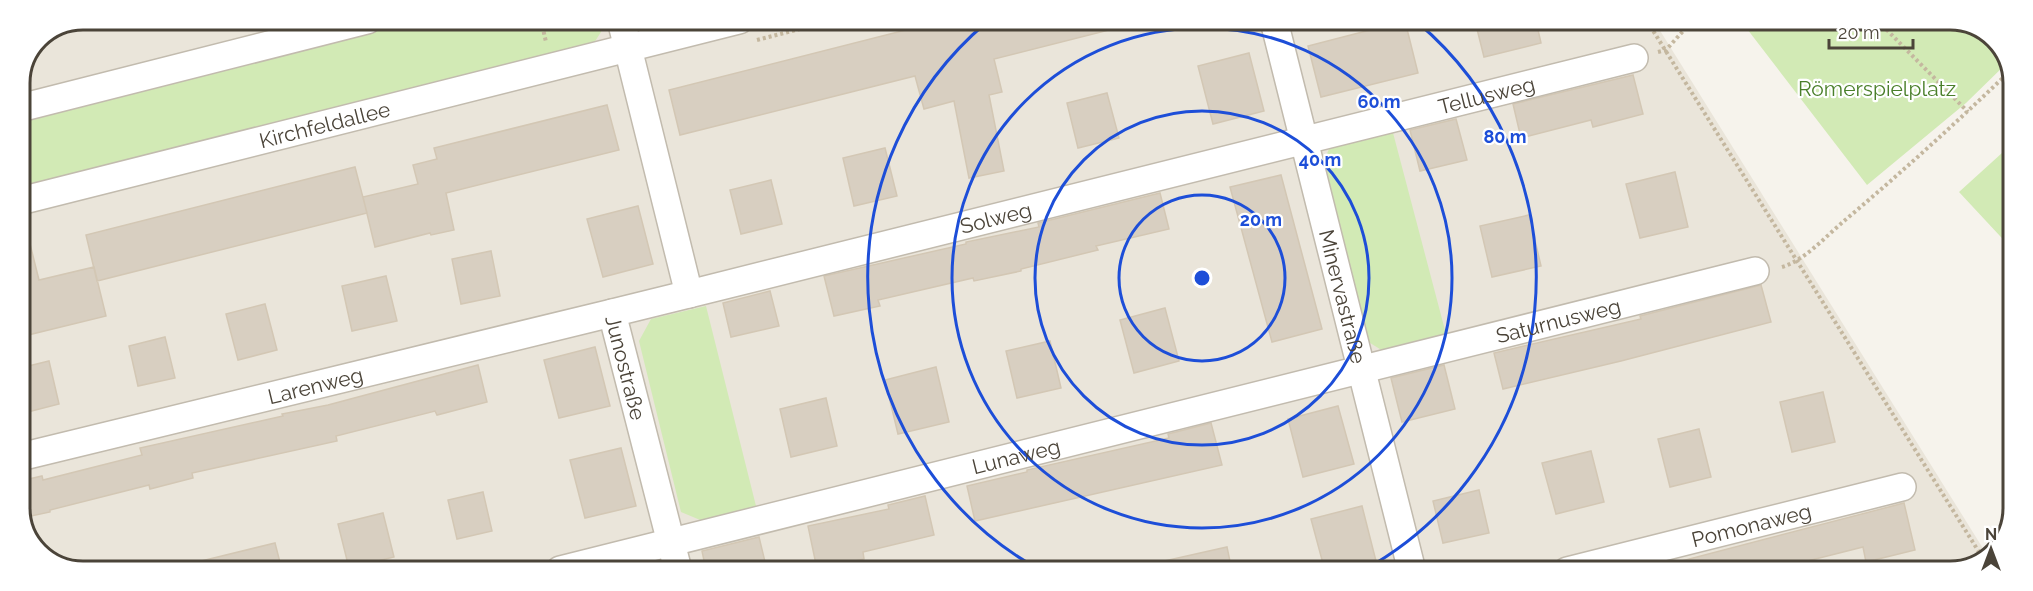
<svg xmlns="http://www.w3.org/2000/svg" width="2033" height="591" viewBox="0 0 2033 591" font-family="Raleway,sans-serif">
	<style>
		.residential { fill: #eae5da }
		.green { fill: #d2eab5 }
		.building { fill: #d8cfc1; stroke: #d3c7b4; stroke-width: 1.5 }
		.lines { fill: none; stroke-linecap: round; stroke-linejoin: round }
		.minor-casing { stroke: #c2bbae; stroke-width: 30 }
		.path { stroke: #c4b79f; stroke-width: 4; stroke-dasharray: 3 3; stroke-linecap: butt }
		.minor { stroke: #fff; stroke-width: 27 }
		.ring { fill: none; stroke: #1d4ed8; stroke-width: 3 }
		.labels { text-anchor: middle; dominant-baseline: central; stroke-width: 4.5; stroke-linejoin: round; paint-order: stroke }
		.park-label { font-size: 21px; fill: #4a7f2a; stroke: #fff }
		.street-label { font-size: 21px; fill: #4b4439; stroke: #fff }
		.rim { fill: none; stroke: #4b4439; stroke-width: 3 }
		.centre { fill: #1d4ed8; stroke: #fff; stroke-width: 3 }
		.ring-label { font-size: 18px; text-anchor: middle; font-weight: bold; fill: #1d4ed8; stroke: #fff; stroke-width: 4.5; stroke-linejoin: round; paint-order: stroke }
	</style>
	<rect width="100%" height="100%" fill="#f6f3ec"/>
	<path class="residential" d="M83,20L1654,21L1989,558L1950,571L67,569L35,550L20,512V83L38,38Z"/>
	<path class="green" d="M402,20H603L601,32L592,46L20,189V114Z
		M636,20H693L652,30Z
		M1741,21L1966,22L1998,41L2007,63L1966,103L1867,185Z
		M1392,129L1446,334L1383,351L1367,341L1324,160L1331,145Z
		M2013,143V250L1959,192Z
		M706,306L757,510L705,522L681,512L639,341L651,319Z"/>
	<path class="building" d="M945,20L1112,21L1113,29L994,59L1002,92L989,95L1004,171L969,178L954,101L924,109L915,76L680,135L669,90Z
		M1405,21L1418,73L1321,97L1308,46Z
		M1475,21H1536L1541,43L1484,57Z
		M1249,53L1264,111L1213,124L1198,66Z
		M1633,75L1643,114L1593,127L1591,120L1521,138L1513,104Z
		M1107,93L1119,138L1078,148L1067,103Z
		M607,105L619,150L446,193L454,230L431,235L430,233L375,247L363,197L418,184L413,165L437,159L434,148Z
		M1456,119L1467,160L1420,171L1410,130Z
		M885,148L897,196L854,206L843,158Z
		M355,167L367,213L97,281L86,235Z
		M1675,172L1688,227L1640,238L1626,184Z
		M1281,175L1322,329L1272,342L1230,187Z
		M771,180L782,224L741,234L730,190Z
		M1160,193L1169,229L1096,246L1098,250L1021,269V271L974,281L973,278L878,300L880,306L834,316L824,276L966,244V242L1039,227L1038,223Z
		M638,206L653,264L603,277L587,219Z
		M1529,215L1541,266L1492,277L1480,226Z
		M28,236L39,280L94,267L106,316L28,335L20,303V237Z
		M491,251L500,296L461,304L452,259Z
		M386,276L397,321L352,331L342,286Z
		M1761,285L1771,322L1621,361L1503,389L1494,353L1641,319L1640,316Z
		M770,291L779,326L731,337L723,303Z
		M265,304L277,350L238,360L226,314Z
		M1165,308L1179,361L1134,373L1120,320Z
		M165,337L175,378L138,386L129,346Z
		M1050,341L1061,388L1017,398L1006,351Z
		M595,347L610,406L559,418L544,360Z
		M49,361L59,404L20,414V368Z
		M478,365L487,402L437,415L435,411L336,436L337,441L192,473L193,478L150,489L149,485L50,510V512L22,518L20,512V481L42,476L43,480L142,455L140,448L283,416L282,414L328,405Z
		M1444,365L1455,409L1402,422L1391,378Z
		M936,367L949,422L898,434L885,380Z
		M1823,392L1835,442L1792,452L1780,402Z
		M826,398L837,446L791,457L780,409Z
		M1338,406L1354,464L1303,477L1288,419Z
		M1211,423L1222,465L975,521L967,486L1027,472V470L1169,438L1168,434Z
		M1699,429L1711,477L1670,487L1658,439Z
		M621,448L636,506L585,518L570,460Z
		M1591,451L1604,502L1556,514L1542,463Z
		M1479,490L1489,533L1443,543L1433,501Z
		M483,492L492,531L457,539L448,500Z
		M925,496L934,535L863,552L864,559L817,569L808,526L889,509L888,505Z
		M1904,503L1915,550L1866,562L1863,547L1768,571H1671L1670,564Z
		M1362,506L1377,565L1353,571H1325L1311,519Z
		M383,513L394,557L349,568L338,524Z
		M759,537L767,570H706L702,551Z
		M275,543L282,570H202L201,561Z
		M1227,547L1232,571H1165L1164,561Z"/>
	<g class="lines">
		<g class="minor-casing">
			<g id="minor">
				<path id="s1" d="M621,20L689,294L612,313L678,570"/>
				<path id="s2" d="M1274,21L1412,571"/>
				<path d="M20,108L367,20"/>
				<path id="s3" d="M20,201L739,20"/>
				<path id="s4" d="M689,294L1634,58"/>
				<path id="s5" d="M20,457L612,313"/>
				<path id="s6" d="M560,570L1755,271"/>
				<path id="s7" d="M1567,571L1902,487"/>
			</g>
		</g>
		<path class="path" d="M541,20L546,42
			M1647,21L1984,560
			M1878,21L1968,112
			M757,40L835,20
			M1658,52L1666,50L1692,21
			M1782,267C1805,260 1825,237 1844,221C1901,173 1956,123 2010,71"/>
		<use href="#minor" class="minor"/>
	</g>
	<g class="ring">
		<circle cx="1202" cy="278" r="83"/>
		<circle cx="1202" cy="278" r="167"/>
		<circle cx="1202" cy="278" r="250"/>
		<path d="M1040 570A334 334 0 0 1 987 22M1417 22A334 334 0 0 1 1364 570"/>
	</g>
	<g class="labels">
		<g class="park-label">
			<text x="1877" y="88">Römerspielplatz</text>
		</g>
		<g class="street-label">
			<text stroke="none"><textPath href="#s4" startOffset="822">Tellusweg</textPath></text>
			<text stroke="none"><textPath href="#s3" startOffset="314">Kirchfeldallee</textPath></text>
			<text stroke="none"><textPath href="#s4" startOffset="316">Solweg</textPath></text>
			<text stroke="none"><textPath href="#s2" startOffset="284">Minervastraße</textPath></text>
			<text stroke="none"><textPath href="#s6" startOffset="1029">Saturnusweg</textPath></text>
			<text stroke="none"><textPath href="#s1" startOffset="418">Junostraße</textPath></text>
			<text stroke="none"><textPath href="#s5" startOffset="304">Larenweg</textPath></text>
			<text stroke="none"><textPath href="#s6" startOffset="470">Lunaweg</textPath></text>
			<text stroke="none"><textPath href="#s7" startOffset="190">Pomonaweg</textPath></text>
		</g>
	</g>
	<path d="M0 0H2033V591H0ZM83 30H1950A53 53 0 0 1 2003 83V508A53 53 0 0 1 1950 561H83A53 53 0 0 1 30 508V83A53 53 0 0 1 83 30Z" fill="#fff" fill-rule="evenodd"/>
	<path class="rim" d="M83 30H1950A53 53 0 0 1 2003 83V508A53 53 0 0 1 1950 561H83A53 53 0 0 1 30 508V83A53 53 0 0 1 83 30Z"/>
	<circle cx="1202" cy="278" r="9" class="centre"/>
	<g class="ring-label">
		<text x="1379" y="108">60 m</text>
		<text x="1505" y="143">80 m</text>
		<text x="1320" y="166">40 m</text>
		<text x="1261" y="226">20 m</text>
	</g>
	<g transform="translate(1991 549)" stroke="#ffffff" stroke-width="4.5" paint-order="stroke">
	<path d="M0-4.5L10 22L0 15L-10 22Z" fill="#4b4439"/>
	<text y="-9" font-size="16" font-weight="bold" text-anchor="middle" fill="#4b4439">N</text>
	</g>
	<path d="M1829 39v9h84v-9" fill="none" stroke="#4b4439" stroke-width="3"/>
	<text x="1838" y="39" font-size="18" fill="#4b4439" stroke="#ffffff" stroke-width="4.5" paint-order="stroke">20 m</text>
</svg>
